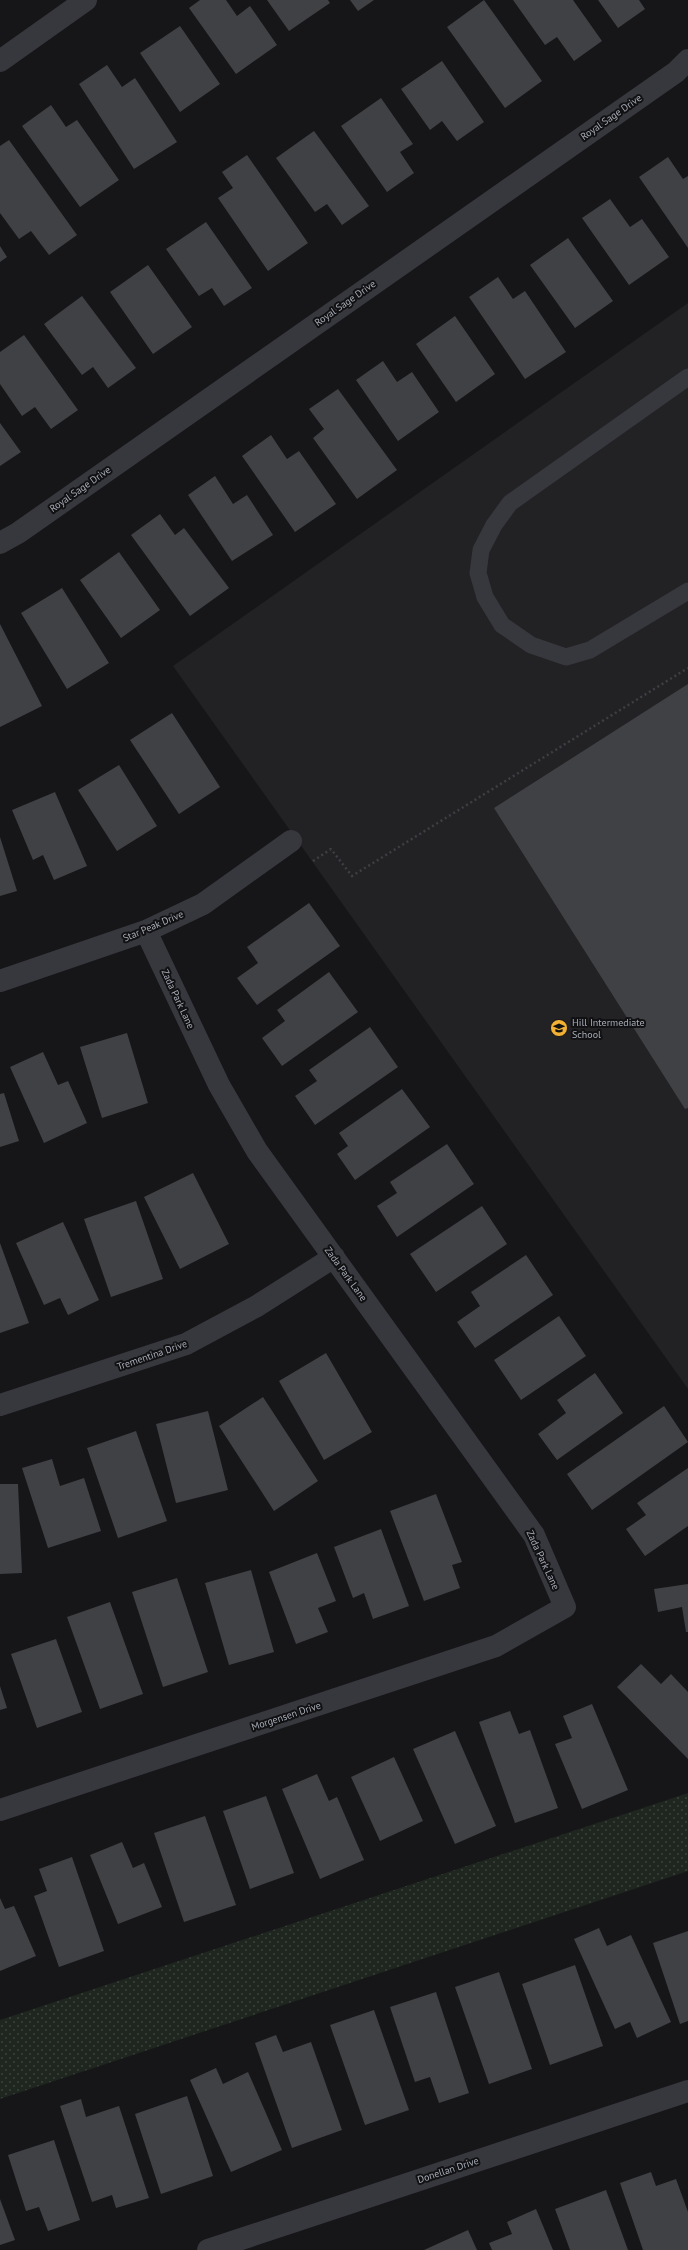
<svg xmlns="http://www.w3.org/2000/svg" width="688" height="2250" viewBox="0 0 688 2250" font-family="'PT Sans',sans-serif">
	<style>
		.built { fill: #222225 }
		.grass { fill: url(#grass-dots) }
		.building { fill: #404145 }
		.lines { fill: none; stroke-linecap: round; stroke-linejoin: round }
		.path { stroke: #3d3f44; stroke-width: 2.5; stroke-dasharray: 2 3; stroke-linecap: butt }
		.lane { stroke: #37383d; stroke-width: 17 }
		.street { stroke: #37383d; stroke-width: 22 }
		.labels { text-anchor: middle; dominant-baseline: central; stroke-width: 4; stroke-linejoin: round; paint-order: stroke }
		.street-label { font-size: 10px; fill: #a8adb8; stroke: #111113 }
		.poi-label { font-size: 10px; fill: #a8adb8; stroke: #111113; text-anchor: start }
	</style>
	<defs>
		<pattern id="grass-dots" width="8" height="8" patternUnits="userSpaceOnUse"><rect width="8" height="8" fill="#1e261f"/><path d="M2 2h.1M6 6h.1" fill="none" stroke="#3c433d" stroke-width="1.8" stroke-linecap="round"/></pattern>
	</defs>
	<rect width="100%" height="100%" fill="#161618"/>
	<path class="built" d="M688,303V1389L173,666Z"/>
	<path class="grass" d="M688,1793V1871L0,2099V2020Z"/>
	<path class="building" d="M200,0H226L237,16L250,6L277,45L236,74L189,8Z
		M267,0H328L330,3L289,31Z
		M350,0H374L358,11Z
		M484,0L542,81L505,108L447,27Z
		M513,0H573L602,41L574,61L557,37L545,45Z
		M598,0H639L645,9L618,28Z
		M180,26L220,84L180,112L140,53Z
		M442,61L484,122L457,141L442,121L430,130L401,89Z
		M107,65L122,87L135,78L177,142L134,169L79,84Z
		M381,98L413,144L400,152L414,173L387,192L341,126Z
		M51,105L66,127L77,120L119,180L80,207L22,126Z
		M314,131L369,206L342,225L327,204L315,212L276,158Z
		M9,140L77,235L49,255L31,231L19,239L0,213V146Z
		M247,155L308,243L268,271L218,198L233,188L222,172Z
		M668,157L683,179L688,176V248L639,177Z
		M610,199L630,227L642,219L669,257L629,285L582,218Z
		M206,222L252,288L224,306L212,288L199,296L166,249Z
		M568,238L613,301L575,328L530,265Z
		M0,246L7,257L0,262Z
		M148,265L192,327L153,354L110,292Z
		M498,277L513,299L525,291L566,352L525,379L469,297Z
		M82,296L136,368L108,388L93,367L82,375L44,324Z
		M455,316L495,374L456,402L416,344Z
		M24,335L78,410L51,429L35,407L22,416L0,384V352Z
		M383,361L397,382L412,372L439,412L398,441L356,380Z
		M338,389L397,470L357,499L313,438L324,429L309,409Z
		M0,423L21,452L0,466Z
		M271,435L287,459L299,451L336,504L295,532L242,456Z
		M215,476L233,504L247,495L273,535L232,561L188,495Z
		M160,514L175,535L184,528L229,588L190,616L131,535Z
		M119,552L160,610L121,638L80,580Z
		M62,588L109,663L67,689L21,613Z
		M0,624L42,706L0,727Z
		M688,684V1108L685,1109L494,808Z
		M172,713L220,787L179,814L130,740Z
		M119,765L157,826L117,851L78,790Z
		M55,792L87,866L54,880L43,855L33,860L12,810Z
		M0,837L17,891L0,896Z
		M309,903L340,946L257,1005L237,978L258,963L247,947Z
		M329,972L358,1012L282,1066L262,1038L285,1021L277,1010Z
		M370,1027L398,1067L315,1125L295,1096L317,1081L309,1070Z
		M127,1033L148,1103L102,1118L80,1047Z
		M43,1052L58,1085L68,1081L87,1123L44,1143L10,1067Z
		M402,1089L430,1127L355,1180L337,1154L348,1146L339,1133Z
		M4,1093L19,1141L0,1147V1094Z
		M447,1144L474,1184L397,1237L377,1206L397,1193L390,1182Z
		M193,1173L229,1244L180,1269L144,1197Z
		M136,1201L163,1279L111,1297L84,1219Z
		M482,1206L507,1244L436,1292L410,1254Z
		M63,1222L99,1300L68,1315L60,1298L44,1305L16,1243Z
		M0,1243L29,1323L0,1333Z
		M526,1255L553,1295L475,1348L457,1322L480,1306L471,1292Z
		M559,1316L586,1356L521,1400L494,1360Z
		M326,1353L372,1432L324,1460L279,1381Z
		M595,1373L623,1413L557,1460L538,1434L566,1413L557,1400Z
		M263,1397L318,1481L274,1511L219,1426Z
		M664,1406L688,1442L592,1510L567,1474Z
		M208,1411L228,1490L176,1503L156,1424Z
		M136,1431L167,1521L118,1538L87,1448Z
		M52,1459L60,1486L84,1478L101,1531L48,1548L22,1468Z
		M688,1468V1526L645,1556L626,1529L646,1515L637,1503Z
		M0,1484H18L22,1573L0,1574Z
		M436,1494L462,1562L452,1565L460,1588L424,1601L390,1511Z
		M381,1529L409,1606L373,1619L364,1593L353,1598L334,1547Z
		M317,1553L336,1601L318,1608L328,1632L296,1644L269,1572Z
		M251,1570L274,1652L229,1665L205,1583Z
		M177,1578L208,1672L163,1687L132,1592Z
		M688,1584V1632H686L682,1607L658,1612L654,1589Z
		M110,1602L143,1694L100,1709L67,1617Z
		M56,1639L82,1712L37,1728L11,1654Z
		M641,1664L661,1684L671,1674L688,1692V1759L617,1687Z
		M0,1686L7,1708L0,1710Z
		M592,1704L628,1790L582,1809L555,1744L572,1738L563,1716Z
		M510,1711L519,1734L530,1730L558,1808L515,1823L479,1722Z
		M455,1731L496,1826L455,1844L413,1749Z
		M394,1757L423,1821L380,1841L351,1777Z
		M317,1774L329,1801L337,1797L364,1860L320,1879L282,1789Z
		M266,1796L294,1873L250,1889L223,1811Z
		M205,1816L236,1905L184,1922L154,1833Z
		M122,1842L133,1868L144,1863L162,1907L118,1924L90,1855Z
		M72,1857L104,1951L59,1967L34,1896L47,1891L39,1869Z
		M0,1898L5,1909L14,1906L36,1956L0,1971Z
		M599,1928L607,1946L631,1935L671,2022L637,2038L630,2022L615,2029L574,1939Z
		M688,1931V2021L680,2024L653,1943Z
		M575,1965L603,2046L550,2065L522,1984Z
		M499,1972L532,2069L489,2084L455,1987Z
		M436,1992L469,2093L439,2103L430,2077L415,2082L390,2007Z
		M374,2010L409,2110L365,2125L330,2025Z
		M276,2035L283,2052L311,2042L342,2130L292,2148L255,2043Z
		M216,2068L223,2084L248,2072L282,2150L231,2172L190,2080Z
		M187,2096L213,2176L161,2194L135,2114Z
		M81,2099L86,2117L119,2106L149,2198L116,2208L112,2195L92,2202L60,2106Z
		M54,2140L80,2220L48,2231L39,2207L26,2211L8,2155Z
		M651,2172L656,2186L676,2179L688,2212V2250H643L620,2183Z
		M606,2190L628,2250H570L555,2209Z
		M0,2199L15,2240L0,2245Z
		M536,2209L553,2250H492L489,2243L512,2234L507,2222Z
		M468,2230L477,2250H424Z"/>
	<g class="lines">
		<path class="path" d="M313,861L331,849L352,876L688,668"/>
		<path class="lane" d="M688,377L510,503L494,525L481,550L478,573L485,597L502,625L531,645L566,657L590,650L688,591"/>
		<path class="street" d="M0,61L86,0
			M0,543L18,533L676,72L688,60
			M0,981L146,931L203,904L291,841
			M0,1405L186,1344L257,1306L334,1257
			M0,1810L496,1646L565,1607L534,1535L257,1151L219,1085L146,931
			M208,2250L688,2091"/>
	</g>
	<defs>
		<g id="school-disc" transform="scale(0.9)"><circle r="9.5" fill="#f2b134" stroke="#111113"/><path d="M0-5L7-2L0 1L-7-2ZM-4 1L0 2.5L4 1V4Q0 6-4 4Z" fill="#111"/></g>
	</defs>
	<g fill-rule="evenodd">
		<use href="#school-disc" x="559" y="1028"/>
	</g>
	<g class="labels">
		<g class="street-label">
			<text transform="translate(611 117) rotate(-35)">Royal Sage Drive</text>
			<text transform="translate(345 303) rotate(-35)">Royal Sage Drive</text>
			<text transform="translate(80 489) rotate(-35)">Royal Sage Drive</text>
			<text transform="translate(153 926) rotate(-23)">Star Peak Drive</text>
			<text transform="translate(178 999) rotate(65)">Zada Park Lane</text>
			<text transform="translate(346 1274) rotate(54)">Zada Park Lane</text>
			<text transform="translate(152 1355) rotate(-19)">Trementina Drive</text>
			<text transform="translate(543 1560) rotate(65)">Zada Park Lane</text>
			<text transform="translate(286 1716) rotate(-18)">Morgensen Drive</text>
			<text transform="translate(448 2170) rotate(-18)">Donellan Drive</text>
		</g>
		<g class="poi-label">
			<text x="572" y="1022">Hill Intermediate<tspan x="572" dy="12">School</tspan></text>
		</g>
	</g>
</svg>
